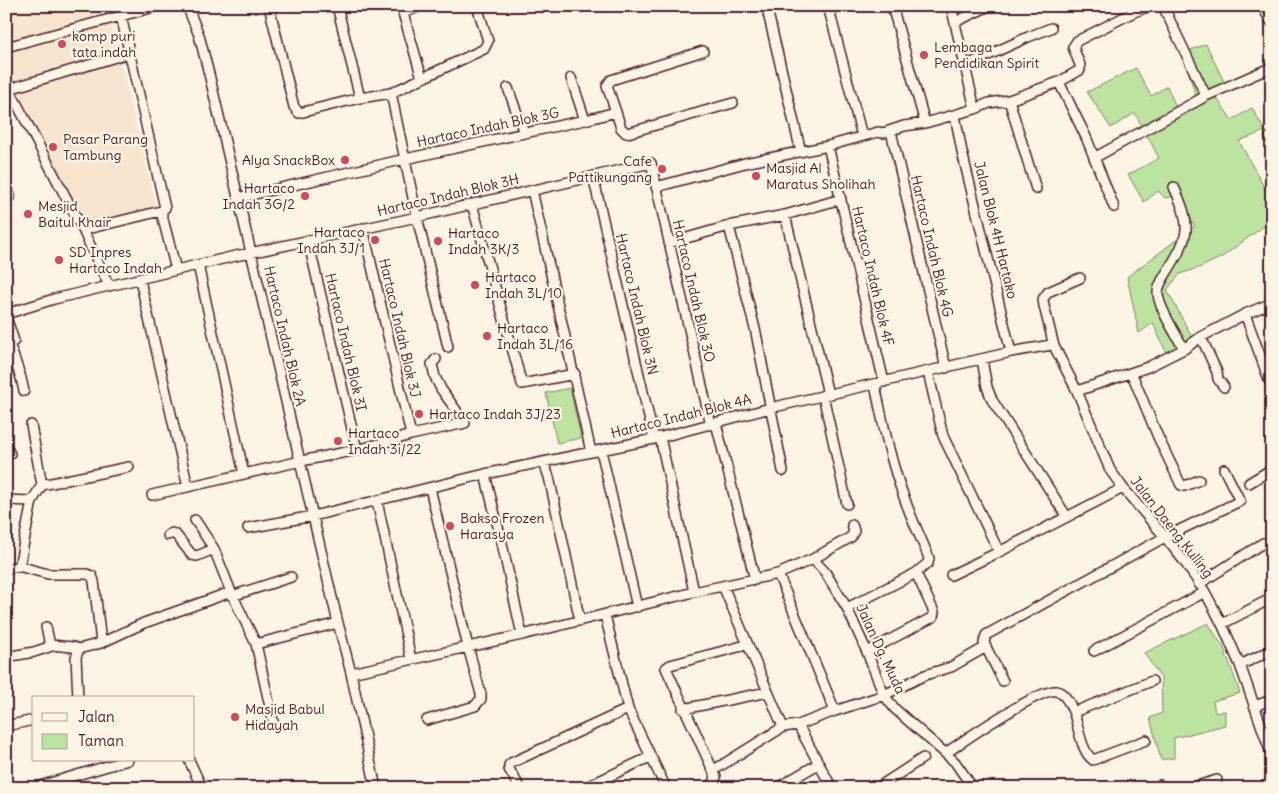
<svg xmlns="http://www.w3.org/2000/svg" width="1278" height="794" viewBox="0 0 1278 794" font-family="Delius,sans-serif">
	<style>
		.built { fill: #f8e5d0 }
		.green { fill: #bce4a0; stroke: #838266 }
		.lines { fill: none; stroke-linecap: round; stroke-linejoin: round }
		.street-casing { stroke: #4a1f2b; stroke-width: 12 }
		.street { stroke: #fcf5e5; stroke-width: 9 }
		.poi-dot { fill: #d1495b; stroke: #fcf5e5; stroke-width: 2 }
		.labels { text-anchor: middle; dominant-baseline: central; stroke-width: 4.5; stroke-linejoin: round; paint-order: stroke }
		.poi-label { font-size: 14px; fill: #4a1f2b; stroke: #fcf5e5; text-anchor: start }
		.street-label { font-size: 14px; fill: #4a1f2b; stroke: #fcf5e5 }
	</style>
	<rect width="100%" height="100%" fill="#fcf5e5"/>
	<filter id="ink" filterUnits="userSpaceOnUse"><feTurbulence type="fractalNoise" baseFrequency=".02" numOctaves="2"/><feDisplacementMap in="SourceGraphic" scale="10" xChannelSelector="R" yChannelSelector="G"/><feConvolveMatrix kernelMatrix="1 2 1 2 8 2 1 2 1" color-interpolation-filters="sRGB"/></filter>
	<g filter="url(#ink)">
		<path class="built" d="M6,6H161L111,27L157,209L79,227L6,83Z"/>
		<path class="green" d="M1206,44L1226,86L1214,94L1232,120L1252,108L1265,131L1239,141L1272,202V220L1222,257L1201,267L1180,274L1167,290L1194,341L1167,354L1153,323L1139,333L1127,277L1195,226L1175,196L1165,198L1158,191L1144,202L1128,175L1159,158L1135,113L1111,128L1087,92L1136,68L1151,96L1167,86L1178,112L1197,101L1183,53Z
			M570,388L581,438L557,443L546,393Z
			M1208,623L1224,648L1240,693L1213,701L1215,713L1225,711V725L1174,738V758L1161,760L1150,718L1162,713L1161,678L1144,653Z"/>
		<g class="lines">
			<g class="street-casing">
				<path id="street" d="M187,6L199,35L210,78L338,623L351,673L376,788
					M269,6L294,107L299,113L360,98L391,93L484,49L488,41L477,6
					M337,6L360,98
					M421,6L403,13L422,78
					M828,6L862,136
					M892,6L925,123
					M951,6L975,109
					M1163,6L1206,96
					M1262,6L1272,23
					M767,9L801,152
					M955,22L989,6
					M6,47L158,6
					M965,66L1028,37L1051,28
					M571,78L585,120
					M1059,82L1086,137L1114,207
					M6,83L83,230L109,286
					M508,88L524,133
					M9,89L129,53
					M391,93L417,217L448,347
					M1009,100L1036,189
					M616,112L621,128L626,133L631,132L733,103
					M955,115L962,152L1011,352
					M891,131L946,368
					M1270,137L1272,140
					M828,146L884,382
					M1094,158L1206,96L1272,67
					M593,176L654,439
					M6,186L10,196L6,201
					M656,187L745,163L828,146L878,132L883,133L904,126L925,123L975,109L989,103L1009,100L1059,82L1080,70V65L1073,47L1077,41L1134,12L1150,6
					M1174,187C1192,227 1190,235 1167,272C1163,279 1158,285 1158,293C1158,307 1177,336 1184,349
					M532,190L591,452
					M238,198L405,159L585,120L616,112L607,86L611,80L703,51
					M472,204L522,384L575,374
					M161,211L176,270
					M785,215L828,394
					M729,226L756,333L783,471
					M363,228L411,435
					M83,230L161,211L165,208L121,16
					M308,240L357,450
					M669,243L729,226L785,215L841,199
					M198,265L244,474
					M1080,278L1048,292L1043,299L1044,306L1054,346L1077,391L1110,470L1123,488L1165,537L1184,561L1205,592L1222,624L1240,665L1272,756
					M140,280L188,487
					M6,314L54,299L231,257L417,217L651,163L711,425
					M1245,314L1272,388
					M6,317L14,341L7,343
					M1201,337L1217,372L1218,379L1224,387
					M9,343L21,378L24,391
					M436,359L432,364L435,377L441,389L456,410L462,424
					M982,360L987,387L992,400L1067,517
					M928,372L943,436L999,552
					M1132,374L1158,437L1181,485L1185,486L1199,480
					M1077,391L1148,367L1184,349L1201,337L1245,314L1272,303
					M823,395L847,504
					M716,423L755,580
					M31,425L42,485
					M660,437L694,592
					M6,446L10,454L6,455
					M601,450L637,607
					M544,463L549,477L580,621
					M485,474L501,539L522,635
					M1249,483L1272,469
					M152,495L301,461L357,450L411,435L465,423
					M6,500L32,501
					M377,501L411,659
					M248,528L313,516L485,474L654,439L770,408L1011,352L1051,345L1054,346
					M168,535L172,533L176,535L192,555L197,556L214,549
					M813,559L825,572L847,608L867,652L884,695L895,709L955,762L973,788
					M18,566L48,574H87L92,576L94,581L101,643
					M6,569L18,566L20,562L32,501L42,485L129,467
					M778,574L835,711
					M951,575L999,552L1123,488
					M1199,584L1263,543
					M723,586L783,727
					M231,592L256,644
					M232,596L291,577
					M847,608L916,573L928,563L929,558C921,538 911,518 904,497C890,461 883,422 875,385
					M605,615L628,709L666,788
					M1222,624L1272,598
					M46,627L50,645L73,647L79,649
					M1094,651L1205,592
					M867,652L933,617L934,612L916,573
					M6,657L34,652L52,646
					M1240,665L1272,650
					M351,673L522,635L694,592L778,574L813,559L851,537L854,531L852,525
					M6,677V678
					M1003,681L984,643L986,635L1165,537L1240,501L1224,469
					M78,698L76,657L79,649L101,643L144,623L231,592L214,549L195,520
					M1254,706L1272,700
					M683,709L768,692
					M1074,712L1152,681
					M427,720L475,706L481,699V694L468,647L430,488
					M274,725L256,644L338,623
					M798,725L832,788
					M6,726L34,720
					M946,753C963,741 1040,688 1056,691C1066,693 1071,706 1074,714C1079,728 1081,751 1093,760L1146,740
					M189,760L202,788
					M714,770L783,727L798,725L835,711L884,695L925,675L951,667L986,647
					M1160,785L1161,788
					M33,788L128,760
					M520,788L509,769V765L511,763L628,709
					M584,788L650,757
					M707,788L714,783L716,777L666,668L670,665L746,645
					M777,788L818,764
					M877,788L923,758
					M1190,788L1217,780"/>
			</g>
			<use href="#street" class="street"/>
		</g>
	</g>
	<g class="poi-dot">
		<circle cx="62" cy="44" r="5"/>
		<circle cx="924" cy="55" r="5"/>
		<circle cx="53" cy="147" r="5"/>
		<circle cx="345" cy="160" r="5"/>
		<circle cx="662" cy="169" r="5"/>
		<circle cx="756" cy="176" r="5"/>
		<circle cx="305" cy="196" r="5"/>
		<circle cx="28" cy="214" r="5"/>
		<circle cx="375" cy="240" r="5"/>
		<circle cx="438" cy="241" r="5"/>
		<circle cx="59" cy="260" r="5"/>
		<circle cx="475" cy="285" r="5"/>
		<circle cx="487" cy="336" r="5"/>
		<circle cx="419" cy="414" r="5"/>
		<circle cx="338" cy="441" r="5"/>
		<circle cx="450" cy="526" r="5"/>
		<circle cx="235" cy="717" r="5"/>
	</g>
	<g class="labels">
		<g class="poi-label">
			<text x="72" y="36">komp puri<tspan x="72" dy="16">tata indah</tspan></text>
			<text x="934" y="47">Lembaga<tspan x="934" dy="16">Pendidikan Spirit</tspan></text>
			<text x="63" y="139">Pasar Parang<tspan x="63" dy="16">Tambung</tspan></text>
			<text x="335" y="160" text-anchor="end">Alya SnackBox</text>
			<text x="652" y="161" text-anchor="end">Cafe<tspan x="652" dy="16">Pattikungang</tspan></text>
			<text x="766" y="168">Masjid Al<tspan x="766" dy="16">Maratus Sholihah</tspan></text>
			<text x="295" y="188" text-anchor="end">Hartaco<tspan x="295" dy="16">Indah 3G/2</tspan></text>
			<text x="38" y="206">Mesjid<tspan x="38" dy="16">Baitul Khair</tspan></text>
			<text x="365" y="232" text-anchor="end">Hartaco<tspan x="365" dy="16">Indah 3J/1</tspan></text>
			<text x="448" y="233">Hartaco<tspan x="448" dy="16">Indah 3K/3</tspan></text>
			<text x="69" y="252">SD Inpres<tspan x="69" dy="16">Hartaco Indah</tspan></text>
			<text x="485" y="277">Hartaco<tspan x="485" dy="16">Indah 3L/10</tspan></text>
			<text x="497" y="328">Hartaco<tspan x="497" dy="16">Indah 3L/16</tspan></text>
			<text x="429" y="414">Hartaco Indah 3J/23</text>
			<text x="348" y="433">Hartaco<tspan x="348" dy="16">Indah 3i/22</tspan></text>
			<text x="460" y="518">Bakso Frozen<tspan x="460" dy="16">Harasya</tspan></text>
			<text x="245" y="709">Masjid Babul<tspan x="245" dy="16">Hidayah</tspan></text>
		</g>
		<g class="street-label">
			<text transform="translate(488 127) rotate(-12)">Hartaco Indah Blok 3G</text>
			<text transform="translate(448 195) rotate(-13)">Hartaco Indah Blok 3H</text>
			<text transform="translate(996 230) rotate(76)">Jalan Blok 4H Hartako</text>
			<text transform="translate(932 246) rotate(77)">Hartaco Indah Blok 4G</text>
			<text transform="translate(873 276) rotate(77)">Hartaco Indah Blok 4F</text>
			<text transform="translate(694 291) rotate(77)">Hartaco Indah Blok 3O</text>
			<text transform="translate(637 304) rotate(77)">Hartaco Indah Blok 3N</text>
			<text transform="translate(400 328) rotate(77)">Hartaco Indah Blok 3J</text>
			<text transform="translate(285 336) rotate(77)">Hartaco Indah Blok 2A</text>
			<text transform="translate(346 342) rotate(77)">Hartaco Indah Blok 3I</text>
			<text transform="translate(681 416) rotate(-14)">Hartaco Indah Blok 4A</text>
			<text transform="translate(1172 527) rotate(52)">Jalan Daeng Kulling</text>
			<text transform="translate(881 649) rotate(65)">Jalan Dg. Muda</text>
		</g>
	</g>
	<rect width="1278" height="794" fill="none" stroke="#fcf5e5" stroke-width="25"/>
	<rect x="12" y="12" width="1253" height="769" fill="none" stroke="#4a1f2b" stroke-width="2" filter="url(#ink)"/>
	<rect x="32" y="696" width="162" height="65" fill="#fcf5e5" stroke="#b59f9b"/>
	<rect x="42" y="713" width="25" height="8" fill="#fcf5e5" stroke="#b59f9b"/>
	<text x="78" y="722" font-size="15" fill="#4a1f2b">Jalan</text>
	<rect x="42" y="734" width="25" height="15" fill="#bce4a0" stroke="#b59f9b"/>
	<text x="78" y="746" font-size="15" fill="#4a1f2b">Taman</text>
</svg>
